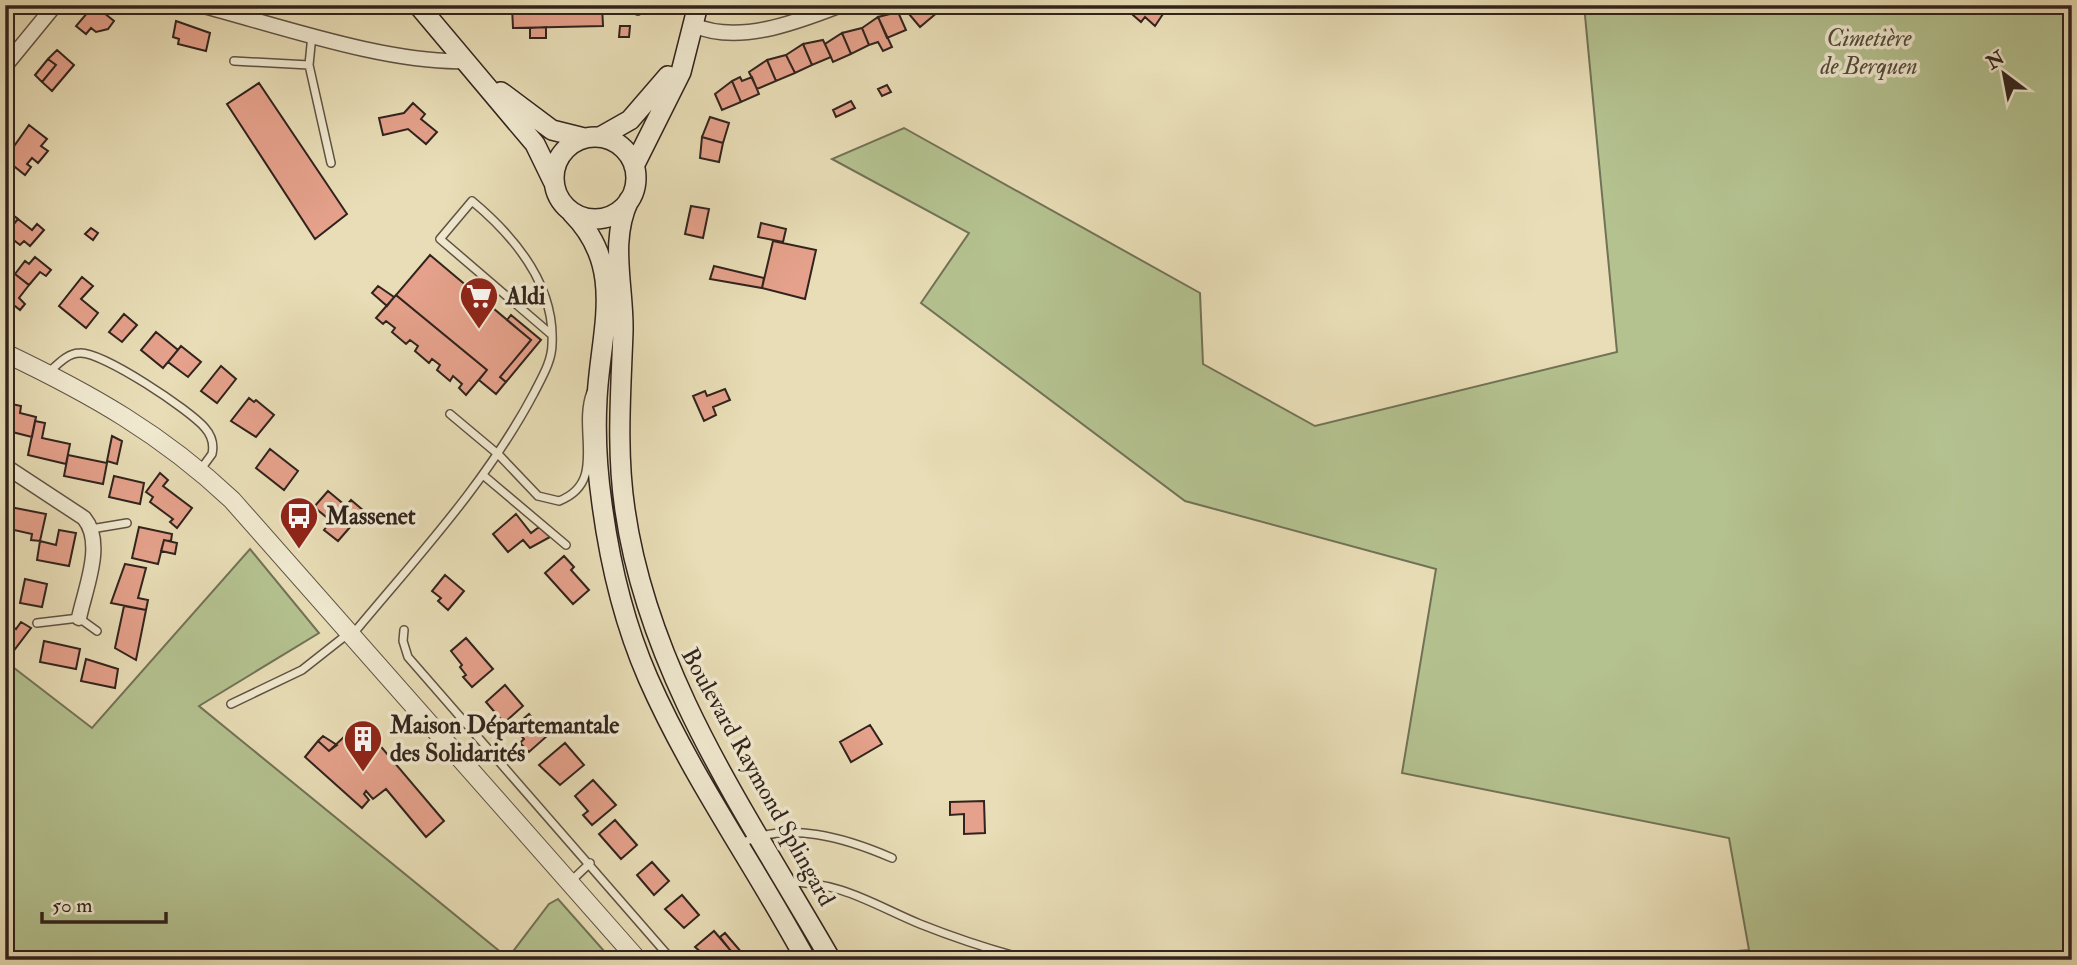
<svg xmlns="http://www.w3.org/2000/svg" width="2077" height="965" viewBox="0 0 2077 965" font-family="'IM FELL Double Pica',serif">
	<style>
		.green { fill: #b4c290; stroke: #727256; stroke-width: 2 }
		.building { fill: #e5a18b; stroke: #31231d; stroke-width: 2 }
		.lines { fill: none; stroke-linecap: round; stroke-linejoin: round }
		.service-casing { stroke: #5f5243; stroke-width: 10 }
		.minor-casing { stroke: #5f5243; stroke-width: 17 }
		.tertiary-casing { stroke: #5f5243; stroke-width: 20 }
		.secondary-casing { stroke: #31231d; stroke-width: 22 }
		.service { stroke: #f0e9d0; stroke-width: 7 }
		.minor { stroke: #f0e9d0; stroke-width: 14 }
		.tertiary { stroke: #f0e9d0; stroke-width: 18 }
		.secondary { stroke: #f0e9d0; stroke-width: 19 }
		.labels { text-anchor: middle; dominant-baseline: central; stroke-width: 7; stroke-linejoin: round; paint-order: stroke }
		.park-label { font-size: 24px; font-style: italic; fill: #524b3a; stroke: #f0e9d0 }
		.poi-label { font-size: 24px; font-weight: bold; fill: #31231d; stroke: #f0e9d0; text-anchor: start }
		.street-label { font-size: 24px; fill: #31231d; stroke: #f0e9d0 }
	</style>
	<rect width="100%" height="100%" fill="#e8ddb6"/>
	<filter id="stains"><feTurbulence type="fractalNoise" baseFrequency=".00286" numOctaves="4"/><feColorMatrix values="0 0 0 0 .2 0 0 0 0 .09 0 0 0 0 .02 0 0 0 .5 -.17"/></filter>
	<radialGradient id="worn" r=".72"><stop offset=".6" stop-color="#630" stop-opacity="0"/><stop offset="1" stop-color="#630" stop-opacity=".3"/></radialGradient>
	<path class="green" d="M1584,5H2072V960H1659L1657,958L1749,950L1729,838L1402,773L1436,569L1185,501L921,303L969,233L832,159L904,128L1200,293L1203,364L1315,426L1617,352Z
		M250,549L319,633L199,706L508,958L549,904L558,899L612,960H5V661L92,728Z"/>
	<path class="building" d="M94,5L114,21L108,29L96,32L91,28L86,34L76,26Z
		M501,5H602L603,26L513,28L512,7Z
		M916,5H935L939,11L920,27L909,14L916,10Z
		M1130,5H1159L1165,11L1155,26L1145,17L1141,22L1126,9Z
		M1175,5H1200L1201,10L1175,12Z
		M1200,5H1226L1227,8L1201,10Z
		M898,12L906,30L887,38L878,17Z
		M878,17L892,47L883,51L878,42L869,45L862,28Z
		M176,21L210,33L206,51L178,44L179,39L173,37Z
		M620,26H630L629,37H619Z
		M546,27V38H530V28Z
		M862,28L869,45L851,54L842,33Z
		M842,33L851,54L833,62L825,44Z
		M823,40L831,57L812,65L803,44Z
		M803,44L812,65L795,73L786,55Z
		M57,50L74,65L52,91L42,82L56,65L48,59Z
		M786,55L795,73L776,81L767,60Z
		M48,59L56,65L42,82L35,75Z
		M767,60L776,81L757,89L749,72Z
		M740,77L742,81L752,77L759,94L741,102L732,81Z
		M732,81L741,102L722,110L715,94Z
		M259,83L347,214L315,239L227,104Z
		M887,85L891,92L882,96L878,89Z
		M851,101L855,108L836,117L833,110Z
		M413,103L425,114L421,119L437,132L426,144L408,129L383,135L379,118L404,113Z
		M710,117L729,123L723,143L702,137Z
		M29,125L47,139L41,146L48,151L38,163L32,158L27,164L31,167L25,175L5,159Z
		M702,137L723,143L719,162L700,158Z
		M691,206L709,209L703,238L685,234Z
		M5,209L18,219L6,234L5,233Z
		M18,219L32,230L37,224L44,230L30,246L24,241L20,245L6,234Z
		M761,223L786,229L783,242L758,237Z
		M91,228L98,233L93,240L85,234Z
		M773,241L816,250L805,299L762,288Z
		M430,255L531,340L500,377L506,382L496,394L479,380L487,370L396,295Z
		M35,257L51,270L46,276L40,272L29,285L15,274L25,261L29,264Z
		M714,266L764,278L762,288L710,279Z
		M15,274L29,285L19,298L25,304L20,310L5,298V287Z
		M82,277L93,286L81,299L98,313L86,328L59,306Z
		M378,286L394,297L387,306L372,293Z
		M396,295L487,370L466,395L459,388L462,384L453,376L450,381L437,370L440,365L432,359L429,363L415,351L418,346L410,340L406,344L392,332L395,328L386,321L383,324L376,318Z
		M124,314L137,325L122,342L109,332Z
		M511,315L541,340L506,382L500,377L531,340L507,320Z
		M156,332L178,350L163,368L141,350Z
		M181,346L201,362L188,377L168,362Z
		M221,366L236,379L217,403L201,391Z
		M725,389L730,400L713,407L716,415L704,421L693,396L705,391L707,396Z
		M249,398L254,402L256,400L274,415L256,437L231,421Z
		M7,403L21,406L20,413L36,417L32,437L8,431L5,435Z
		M35,421L45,423L42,438L70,444L66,464L28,455Z
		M112,436L122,441L117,464L107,461Z
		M270,449L298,471L284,490L256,468Z
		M68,455L107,463L103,484L64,476Z
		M160,473L168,480L163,486L192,508L177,528L170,522L173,519L150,502L153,497L146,492Z
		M114,476L144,483L140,504L109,497Z
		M328,491L346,506L351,500L364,511L338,541L324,530L331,521L314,507Z
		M5,506L46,514L40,541L31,540L32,534L5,528Z
		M516,514L531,533L539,527L550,537L530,548L523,540L508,552L493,534Z
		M139,527L172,534L171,541L164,540L158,564L132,558Z
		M59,530L76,533L69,566L37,560L40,541L56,545Z
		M164,540L177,543L175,554L161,551Z
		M564,556L574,567L571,570L589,590L573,604L545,573Z
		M125,564L146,568L138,598L148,600L146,610L111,603Z
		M445,575L464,591L448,610L438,601L441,598L432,591Z
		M25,579L47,584L42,607L20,603Z
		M124,606L146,610L136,660L115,648Z
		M5,621L16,629L21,622L31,628L12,653L5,648Z
		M466,638L493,669L472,687L463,677L466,675L460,667L462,665L451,651Z
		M44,641L80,649L76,669L40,662Z
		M86,659L118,669L115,688L81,681Z
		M505,685L523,706L504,723L486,702Z
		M529,714L547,736L529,752L520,743L524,739L514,727Z
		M360,722L444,821L426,837L386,789L373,799L366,791L364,794L369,800L362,808L305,757L318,741L329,751Z
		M870,725L882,744L851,762L840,742Z
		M323,736L337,745L329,751L318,741Z
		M565,743L584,765L560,785L539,765Z
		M593,780L616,805L592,825L583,815L588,811L575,796Z
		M984,801L985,833L964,834V814L950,815V802Z
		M615,820L637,845L621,859L599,834Z
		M652,862L669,881L654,895L637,875Z
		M682,895L699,915L684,928L665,909Z
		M714,931L731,951L721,960H710L695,947Z
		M725,933L742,953L734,960L727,954L731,951L720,937Z"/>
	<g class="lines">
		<g class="service-casing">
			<path id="service" d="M636,5L638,11
				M312,35L309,65L331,163
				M234,61L309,65
				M5,252L10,256L5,262
				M48,373C57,365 67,353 80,353C103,352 190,410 205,428C212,436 214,445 212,454L201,469
				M450,414L499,455L538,496L559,501C608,482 576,431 591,392
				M483,475L566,545
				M91,529L127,523
				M37,623L79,618L97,631
				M404,630L403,641L408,657L672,960
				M353,634C417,557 487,482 534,393C542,377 552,361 552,344C555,285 514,236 472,201L440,239L552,335
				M231,704L302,670L349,633
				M740,844C787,820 846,838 892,858
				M570,882L590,863
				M787,882C842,882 872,904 920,924C955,938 992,950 1029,960"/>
		</g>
		<g class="minor-casing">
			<path id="minor" d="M200,5C277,25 388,64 466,61
				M693,25C739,45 797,22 841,5
				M5,66L55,5
				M5,466L84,518C105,543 85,589 79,618"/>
		</g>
		<g class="tertiary-casing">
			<path id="tertiary" d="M5,353C91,394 162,434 232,500L638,960"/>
		</g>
		<g class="secondary-casing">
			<path id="secondary" d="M418,5L535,144L553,181
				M501,92L552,130L584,138
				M554 178a41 41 0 1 1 82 0a41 41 0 1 1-82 0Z
				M600,137L630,120L668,76
				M634,166L681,72L698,5
				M629,200C609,242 624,286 623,331C621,391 616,450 625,510C649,677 749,817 831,960
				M572,213C627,268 600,332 597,399C595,434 597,469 602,504C610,564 624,623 648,678C691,776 755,866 806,960"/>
		</g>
		<use href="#service" class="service"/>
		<use href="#minor" class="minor"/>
		<use href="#tertiary" class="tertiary"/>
		<use href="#secondary" class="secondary"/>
	</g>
	<defs>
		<g id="supermarket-pin" transform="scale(2.0125)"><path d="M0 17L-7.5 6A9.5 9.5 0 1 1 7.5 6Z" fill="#8f2418" stroke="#f0e9d0"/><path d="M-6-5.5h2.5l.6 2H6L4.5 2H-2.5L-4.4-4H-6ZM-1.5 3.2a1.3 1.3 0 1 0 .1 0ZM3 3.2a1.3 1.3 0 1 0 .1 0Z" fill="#fff"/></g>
		<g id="bus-pin" transform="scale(2.0125)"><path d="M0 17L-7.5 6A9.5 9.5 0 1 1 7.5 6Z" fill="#8f2418" stroke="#f0e9d0"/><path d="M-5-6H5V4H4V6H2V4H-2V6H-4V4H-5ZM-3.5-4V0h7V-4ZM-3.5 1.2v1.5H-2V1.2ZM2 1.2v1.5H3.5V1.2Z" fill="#fff"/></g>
		<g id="building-pin" transform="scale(2.0125)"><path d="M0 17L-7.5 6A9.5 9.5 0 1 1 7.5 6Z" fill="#8f2418" stroke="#f0e9d0"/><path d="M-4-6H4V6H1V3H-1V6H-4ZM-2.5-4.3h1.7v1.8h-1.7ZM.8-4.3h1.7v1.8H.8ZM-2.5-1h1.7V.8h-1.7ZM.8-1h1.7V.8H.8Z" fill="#fff"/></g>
	</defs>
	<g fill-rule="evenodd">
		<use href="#supermarket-pin" x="479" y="296"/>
		<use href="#bus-pin" x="299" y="516"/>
		<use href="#building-pin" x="363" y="739"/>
	</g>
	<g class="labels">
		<g class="park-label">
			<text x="1869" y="38">Cimetière<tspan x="1869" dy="28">de Berquen</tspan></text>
		</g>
		<g class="poi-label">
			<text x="506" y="296">Aldi</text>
			<text x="326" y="516">Massenet</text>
			<text x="390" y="725">Maison Départemantale<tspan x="390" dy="28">des Solidarités</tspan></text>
		</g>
		<g class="street-label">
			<text transform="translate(758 777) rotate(61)">Boulevard Raymond Splingard</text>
		</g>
	</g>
	<rect width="2077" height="965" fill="none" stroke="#e8ddb6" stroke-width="28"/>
	<rect x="7" y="7" width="2063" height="951" fill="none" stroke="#31231d" stroke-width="3.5"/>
	<rect x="14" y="14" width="2049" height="937" fill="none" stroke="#31231d" stroke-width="2"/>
	<g transform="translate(2004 74) rotate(328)" stroke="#f0e9d0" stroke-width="5" paint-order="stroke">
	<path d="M0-5L12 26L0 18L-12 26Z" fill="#31231d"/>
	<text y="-10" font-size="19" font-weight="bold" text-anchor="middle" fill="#31231d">N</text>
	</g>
	<path d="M42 912v10h124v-10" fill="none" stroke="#31231d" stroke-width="3.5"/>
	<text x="52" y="912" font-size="21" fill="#31231d" stroke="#f0e9d0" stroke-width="5" paint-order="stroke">50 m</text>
	<rect width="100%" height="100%" filter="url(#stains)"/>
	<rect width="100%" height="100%" fill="url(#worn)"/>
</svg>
